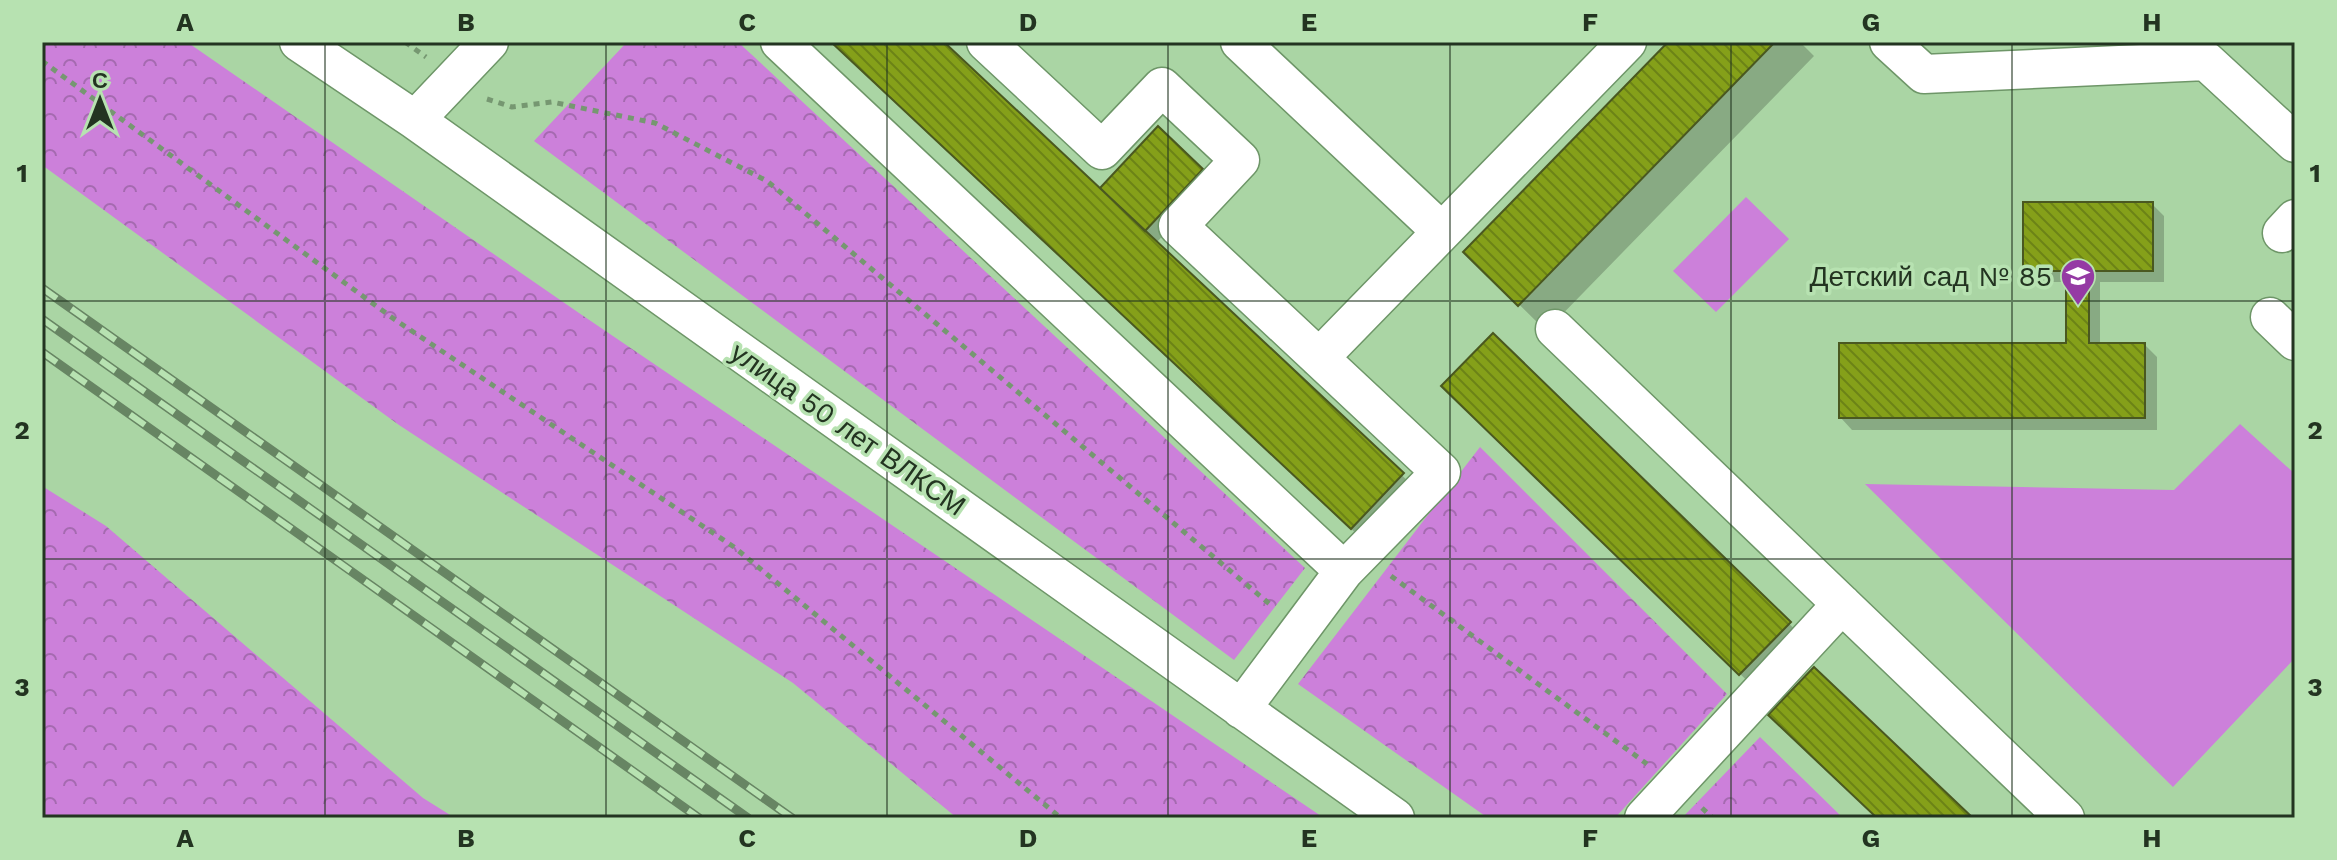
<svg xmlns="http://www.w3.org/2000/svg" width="2337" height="860" viewBox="0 0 2337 860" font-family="'Work Sans',sans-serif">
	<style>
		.forest { fill: url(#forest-crowns) }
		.park { fill: #cc80da }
		.shadow { fill: #0003 }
		.building { fill: url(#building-back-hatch); stroke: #4a5820; stroke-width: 2 }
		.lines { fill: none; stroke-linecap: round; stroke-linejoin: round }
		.minor-casing { stroke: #6e9668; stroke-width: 41 }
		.path { stroke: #769771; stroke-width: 5; stroke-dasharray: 6 6; stroke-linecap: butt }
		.minor { stroke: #fff; stroke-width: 38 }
		.rail-casing { stroke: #678563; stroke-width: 9 }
		.rail { stroke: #b7e2b1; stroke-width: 6; stroke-dasharray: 18; stroke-linecap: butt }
		.grid { fill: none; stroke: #233421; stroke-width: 2; stroke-opacity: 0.55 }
		.labels { text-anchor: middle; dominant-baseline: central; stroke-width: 7; stroke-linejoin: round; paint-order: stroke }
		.poi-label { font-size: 28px; fill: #233421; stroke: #b7e2b1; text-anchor: end }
		.street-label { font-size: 28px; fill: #233421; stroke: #b7e2b1 }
		.neatline { fill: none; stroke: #233421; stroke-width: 3 }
		.grid-label { font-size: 26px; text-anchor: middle; font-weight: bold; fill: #233421 }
	</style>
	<defs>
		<pattern id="forest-crowns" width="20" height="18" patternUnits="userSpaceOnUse" patternTransform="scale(2)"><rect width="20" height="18" fill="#cc80da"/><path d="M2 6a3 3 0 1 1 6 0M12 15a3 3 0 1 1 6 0" fill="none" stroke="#a56ab0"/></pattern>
		<pattern id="building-back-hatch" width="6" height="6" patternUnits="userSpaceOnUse" patternTransform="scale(2)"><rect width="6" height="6" fill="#85a019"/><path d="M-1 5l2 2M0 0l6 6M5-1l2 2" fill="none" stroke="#6c8316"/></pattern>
	</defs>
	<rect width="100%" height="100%" fill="#aad5a4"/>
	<path class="forest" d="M42,42H187L579,313L1324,818H957L793,683L399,425L42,165Z
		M627,42H738L1305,568L1234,660L534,141Z
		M1480,447L1727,694L1615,818H1488L1298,684Z
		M42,486L106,526L423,798L455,818H42Z
		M1760,737L1843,818H1682Z"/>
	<path class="park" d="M1746,197L1789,239L1716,312L1673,271Z
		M2240,424L2295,474V658L2173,787L1865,484L2174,490Z"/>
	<path class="shadow" d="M832,42H941L1108,198L1158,129L1214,182L1156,243L1429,501L1379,555Z
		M1671,42H1800L1814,56L1546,331L1466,252Z
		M2152,204L2164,216V282H2100V345H2145L2157,357V430H1852L1841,418L2068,345V282H2037L2025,270Z
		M1493,336L1817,651L1768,701L1471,413Z"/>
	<path class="building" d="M831,42H944L1404,473L1351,529Z
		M1668,42H1775L1518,306L1463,252Z
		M1158,126L1203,169L1145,231L1100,188Z
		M2023,202H2153V271H2089V343H2145V418H1839V343H2066V271H2023Z
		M1493,333L1791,622L1739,675L1441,386Z
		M1814,667L1973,818H1877L1768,715Z"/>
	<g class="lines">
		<g class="minor-casing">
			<path id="minor" d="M299,42L415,120L1395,818
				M780,42L1344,571L1241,709
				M986,42L1102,150L1162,87L1240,160L1178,226L1441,472L1344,571
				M1240,42L1441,231
				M1889,42L1924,74L2206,61L2295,143
				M415,120L489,42
				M2282,233L2295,219
				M2270,317L2295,341
				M1555,329L2065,818
				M1319,358L1627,42
				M1644,818L1842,604"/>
		</g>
		<path class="path" d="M405,42L426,57
			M42,61L394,319L734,547L1061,818
			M487,99L512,107L552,102L655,123L767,181L1272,606
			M1391,576L1647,764
			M1702,808L1713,818"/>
		<use href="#minor" class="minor"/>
		<g class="rail-casing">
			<path id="rail" d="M42,288L792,818
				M42,319L748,818
				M42,352L699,818"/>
		</g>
		<use href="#rail" class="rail"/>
	</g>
	<path class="grid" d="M325,42V818M606,42V818M887,42V818M1168,42V818M1450,42V818M1731,42V818M2012,42V818M42,301H2295M42,559H2295"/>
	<defs>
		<g id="school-pin" transform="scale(1.8)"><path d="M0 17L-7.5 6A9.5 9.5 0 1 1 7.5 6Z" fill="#953aa4" stroke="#b7e2b1"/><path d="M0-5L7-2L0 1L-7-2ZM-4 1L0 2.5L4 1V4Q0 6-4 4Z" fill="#fff"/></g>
	</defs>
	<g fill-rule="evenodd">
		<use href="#school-pin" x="2078" y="276"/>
	</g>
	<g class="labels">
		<g class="poi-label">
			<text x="2052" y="276">Детский сад № 85</text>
		</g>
		<g class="street-label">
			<text transform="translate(848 429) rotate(35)">улица 50 лет ВЛКСМ</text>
		</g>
	</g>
	<rect width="2337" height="860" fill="none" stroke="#b7e2b1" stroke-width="88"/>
	<g transform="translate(100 100)" stroke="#b7e2b1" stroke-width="6" paint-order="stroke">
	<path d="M0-6L14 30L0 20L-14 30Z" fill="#233421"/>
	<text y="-12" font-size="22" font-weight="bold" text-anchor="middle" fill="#233421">С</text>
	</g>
	<rect x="44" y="44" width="2249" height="772" class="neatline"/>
	<g class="grid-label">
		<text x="185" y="31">A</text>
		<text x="466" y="31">B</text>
		<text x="747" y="31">C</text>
		<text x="1028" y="31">D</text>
		<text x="1309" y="31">E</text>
		<text x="1590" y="31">F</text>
		<text x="1871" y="31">G</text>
		<text x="2152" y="31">H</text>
		<text x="22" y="182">1</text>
		<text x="2315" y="182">1</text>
		<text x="22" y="439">2</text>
		<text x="2315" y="439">2</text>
		<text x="22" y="696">3</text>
		<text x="2315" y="696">3</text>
		<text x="185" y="847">A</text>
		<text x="466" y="847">B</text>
		<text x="747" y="847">C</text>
		<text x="1028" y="847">D</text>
		<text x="1309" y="847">E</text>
		<text x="1590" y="847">F</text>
		<text x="1871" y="847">G</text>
		<text x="2152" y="847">H</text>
	</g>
</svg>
